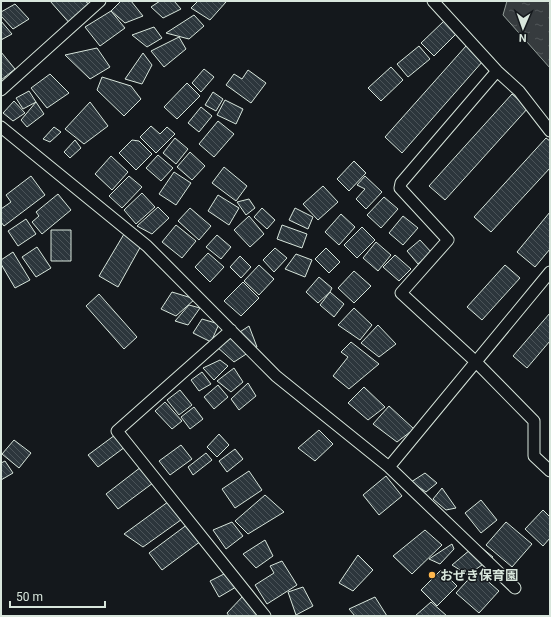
<svg xmlns="http://www.w3.org/2000/svg" width="551" height="617" viewBox="0 0 551 617" font-family="Roboto,'Noto Sans JP',sans-serif">
	<style>
		.water { fill: url(#water-ripples); stroke: #939e99 }
		.building { fill: url(#building-back-hatch); stroke: #d8e6dc }
		.lines { fill: none; stroke-linecap: round; stroke-linejoin: round }
		.minor-casing { stroke: #d8e6dc; stroke-width: 13 }
		.minor { stroke: #14181c; stroke-width: 11 }
		.poi-dot { fill: #ffb74d; stroke: #14181c; stroke-width: 1.5 }
		.labels { text-anchor: middle; dominant-baseline: central; stroke-width: 3; stroke-linejoin: round; paint-order: stroke }
		.poi-label { font-size: 13px; font-weight: bold; fill: #d8e6dc; stroke: #14181c; text-anchor: start }
	</style>
	<defs>
		<pattern id="water-ripples" width="26" height="14" patternUnits="userSpaceOnUse"><rect width="26" height="14" fill="#363b3e"/><path d="M2 4q2-2 4 0t4 0M15 11q2-2 4 0t4 0" fill="none" stroke="#525759"/></pattern>
		<pattern id="building-back-hatch" width="6" height="6" patternUnits="userSpaceOnUse"><rect width="6" height="6" fill="#2c363c"/><path d="M-1 5l2 2M0 0l6 6M5-1l2 2" fill="none" stroke="#4a5358"/></pattern>
	</defs>
	<rect width="100%" height="100%" fill="#14181c"/>
	<path class="water" d="M507,1H550V68L503,15Z"/>
	<path class="building" d="M50,1H85L90,5L72,26Z
		M121,1H131L143,16L125,23L111,11Z
		M160,1H174L181,9L163,18L151,7Z
		M198,1H225L226,2L210,20L191,8Z
		M15,4L29,19L13,29L1,16V12Z
		M111,11L125,28L100,46L85,27Z
		M194,15L204,26L189,39L166,33Z
		M1,21L12,34L1,40Z
		M444,21L456,34L434,56L421,43Z
		M154,27L162,38L147,47L132,35Z
		M179,37L186,49L164,67L151,51Z
		M419,46L430,59L408,77L397,64Z
		M466,46L483,61L402,153L385,137Z
		M97,48L110,67L90,79L65,55Z
		M1,52L15,69L1,80Z
		M143,53L152,65L142,84L125,79Z
		M391,67L403,80L381,101L368,88Z
		M204,69L214,77L201,92L192,83Z
		M248,70L266,83L251,103L226,85L234,74L242,79Z
		M50,74L69,93L47,108L31,88Z
		M102,77L131,86L141,99L124,116L97,90Z
		M187,83L200,96L177,119L164,107Z
		M29,91L36,102L23,109L16,98Z
		M213,92L223,99L216,111L205,105Z
		M512,94L528,108L445,200L429,186Z
		M225,100L243,109L236,124L217,115Z
		M14,101L25,113L13,121L3,113Z
		M36,102L44,114L27,127L21,120Z
		M90,102L108,126L84,144L65,129Z
		M201,107L212,116L199,132L188,123Z
		M218,121L234,134L214,157L199,144Z
		M151,126L160,134L167,127L175,134L156,153L140,137Z
		M54,127L61,132L50,142L43,139Z
		M175,138L188,149L176,164L163,153Z
		M546,138L550,141V168L491,232L474,217Z
		M75,140L81,148L70,158L64,152Z
		M132,140L139,141L152,154L136,170L119,153Z
		M190,152L205,166L192,180L177,167Z
		M158,155L173,168L161,181L146,168Z
		M111,156L128,172L112,190L95,174Z
		M354,161L366,173L349,191L337,179Z
		M224,167L247,186L236,201L212,183Z
		M174,172L191,183L176,205L159,194Z
		M31,176L45,195L4,226L1,222V209L11,202L6,195Z
		M129,176L142,187L122,208L109,196Z
		M365,176L382,192L366,209L356,199L365,189L357,185Z
		M323,186L338,202L318,220L303,204Z
		M142,193L155,207L136,224L124,210Z
		M58,194L71,210L42,234L32,222L39,216L36,212Z
		M218,195L239,208L229,225L208,211Z
		M384,197L398,209L381,228L367,215Z
		M249,199L255,208L246,215L237,202Z
		M158,207L169,218L152,234L137,226Z
		M190,208L211,226L199,240L178,221Z
		M262,208L275,220L267,229L254,217Z
		M295,208L313,217L308,229L289,220Z
		M550,212V249L535,267L517,252Z
		M341,214L355,227L339,245L325,232Z
		M249,216L264,234L250,247L234,230Z
		M403,216L418,228L403,245L389,233Z
		M26,219L36,234L18,246L8,231Z
		M176,225L196,241L182,258L162,242Z
		M282,225L307,234L302,248L277,239Z
		M362,227L375,240L357,258L344,245Z
		M51,230H71V261H51Z
		M124,234L142,244L118,287L99,276Z
		M217,235L231,247L221,259L206,247Z
		M420,240L432,253L418,264L407,251Z
		M376,242L391,255L378,271L363,258Z
		M37,247L51,268L36,277L22,257Z
		M275,248L287,258L274,272L263,260Z
		M326,248L340,262L329,273L315,259Z
		M13,252L30,280L15,288L1,264V260Z
		M208,253L224,267L210,282L195,267Z
		M296,254L312,260L305,277L285,269Z
		M395,255L411,269L399,281L383,267Z
		M240,256L251,267L241,278L230,267Z
		M259,265L274,279L259,295L244,281Z
		M505,265L520,278L482,320L467,307Z
		M354,271L371,286L354,303L338,288Z
		M319,277L332,288L330,292L318,303L306,292Z
		M243,282L259,298L241,316L224,301Z
		M172,292L195,299L176,316L161,309Z
		M330,292L344,304L334,317L320,305Z
		M99,294L137,337L124,349L86,306Z
		M189,305L200,308L188,325L175,321Z
		M354,308L372,325L360,340L338,325Z
		M550,313V341L527,368L513,356Z
		M202,319L219,324L211,342L193,333Z
		M378,325L396,344L379,357L361,343Z
		M249,326L257,347L234,362L217,347Z
		M351,342L379,364L349,389L333,376L348,357L341,352Z
		M220,360L228,366L214,380L203,368Z
		M234,368L243,382L231,392L217,381Z
		M202,372L211,384L199,391L191,380Z
		M248,383L256,396L239,410L231,399Z
		M218,385L228,397L214,409L204,397Z
		M364,387L385,407L368,420L348,403Z
		M180,390L192,405L179,415L167,400Z
		M165,402L182,421L172,429L155,411Z
		M389,406L414,429L397,442L373,424Z
		M194,407L203,419L190,429L181,417Z
		M319,430L333,444L315,461L298,448Z
		M219,434L229,445L217,457L207,447Z
		M115,435L125,447L98,467L88,455Z
		M14,440L31,453L19,468L2,454Z
		M181,445L192,459L170,475L159,461Z
		M235,449L243,459L227,472L219,461Z
		M206,453L212,460L193,475L188,467Z
		M5,461L13,473L1,480V463Z
		M141,467L153,483L118,509L106,494Z
		M249,471L262,490L235,508L222,489Z
		M425,473L437,483L426,492L411,482Z
		M386,476L402,496L379,515L363,495Z
		M442,488L456,508L446,510L433,499Z
		M265,495L284,512L248,534L235,521Z
		M172,499L185,517L143,547L124,534Z
		M481,500L497,520L481,533L465,513Z
		M543,510L550,517V538L543,546L525,529Z
		M232,522L243,536L226,549L213,530Z
		M506,522L532,544L512,567L486,545Z
		M188,524L201,541L162,570L149,553Z
		M425,530L442,545L412,574L393,556Z
		M265,540L273,556L256,568L243,554Z
		M452,544L454,549L440,564L429,559Z
		M477,544L493,557L468,575L452,565Z
		M358,555L373,570L353,591L339,583Z
		M282,561L297,585L267,604L255,585L274,573L270,566Z
		M441,570L457,586L437,606L421,590Z
		M476,571L499,591L479,613L456,593Z
		M228,572L236,587L219,597L210,581Z
		M303,587L313,606L296,615L288,592Z
		M244,595L258,614L256,616H229L227,613Z
		M375,597L387,616H355L349,609Z
		M431,602L447,616H415Z"/>
	<g class="lines">
		<g class="minor-casing">
			<path id="minor" d="M433,1L497,71L519,91L550,131
				M497,71L401,183L400,188L448,240L401,293L476,362L534,421V456L550,471
				M1,90L100,1
				M1,127L147,246L276,376L389,467L515,588
				M231,330L117,431L265,616
				M389,467L550,272"/>
		</g>
		<use href="#minor" class="minor"/>
	</g>
	<circle class="poi-dot" cx="432" cy="575" r="4"/>
	<g class="labels">
		<g class="poi-label">
			<text x="440" y="575">おぜき保育園</text>
		</g>
	</g>
	<rect width="551" height="617" fill="none" stroke="#d8e6dc" stroke-width="4"/>
	<g transform="translate(523 28) rotate(182)" stroke="#14181c" stroke-width="3" paint-order="stroke">
	<path d="M0-3L7 15L0 10L-7 15Z" fill="#d8e6dc"/>
	<text y="-6" font-size="11" font-weight="bold" text-anchor="middle" fill="#d8e6dc">N</text>
	</g>
	<path d="M10 601v6h95v-6" fill="none" stroke="#d8e6dc" stroke-width="2"/>
	<text x="16" y="601" font-size="12" fill="#d8e6dc" stroke="#14181c" stroke-width="3" paint-order="stroke">50 m</text>
</svg>
